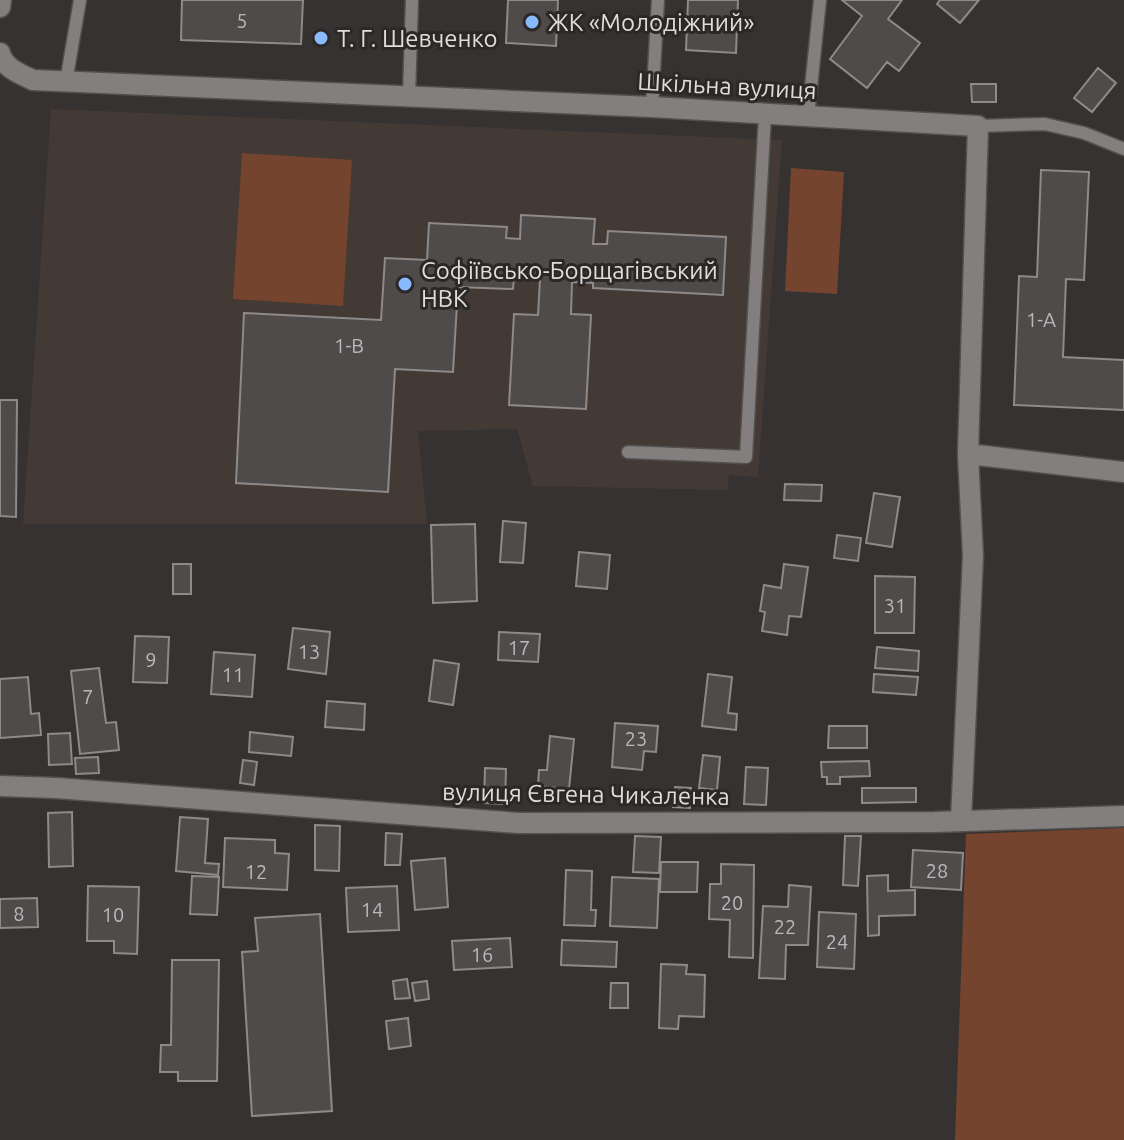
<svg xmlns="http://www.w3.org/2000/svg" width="1124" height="1140" viewBox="0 0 1124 1140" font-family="Ubuntu,sans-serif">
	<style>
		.built { fill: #433a36 }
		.green { fill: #75442e }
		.building { fill: #4e4b4a; stroke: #8d8a89; stroke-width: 2 }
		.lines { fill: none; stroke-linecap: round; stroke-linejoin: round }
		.service-casing { stroke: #525150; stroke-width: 15 }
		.minor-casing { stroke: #525150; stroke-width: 23 }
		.service { stroke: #827f7e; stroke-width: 12 }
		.minor { stroke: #827f7e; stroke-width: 20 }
		.poi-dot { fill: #88bafc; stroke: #2b2827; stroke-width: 3 }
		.labels { text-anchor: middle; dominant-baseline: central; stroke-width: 6; stroke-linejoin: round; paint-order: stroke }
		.number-label { font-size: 20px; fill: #bab8b8 }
		.poi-label { font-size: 24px; fill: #dedddc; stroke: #2b2827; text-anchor: start }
		.street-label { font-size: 24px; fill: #dedddc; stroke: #2b2827 }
	</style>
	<rect width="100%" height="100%" fill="#353231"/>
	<path class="built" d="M51,109L782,140L758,477L729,475L727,490L533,486L517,429L418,431L427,524H23Z"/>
	<path class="green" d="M242,153L352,160L343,306L233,299Z
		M791,168L844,172L837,294L785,291Z
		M1124,828V1140H955L966,834Z"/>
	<path class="building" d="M182,0H303L301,44L181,40Z
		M508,0H558L556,46L506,43Z
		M688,0H738L736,53L686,50Z
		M842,0H902L888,19L920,43L899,71L887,62L867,88L830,59L862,16Z
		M940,0H979L960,23L937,4Z
		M1098,68L1116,83L1092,112L1074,98Z
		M971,84H996V102H972Z
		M1041,170L1089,172L1084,280L1066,279L1063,357L1124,360V410L1014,405L1019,276L1037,277Z
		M521,215L595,219L593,244H607L608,231L726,237L723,295L593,288V283L572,282L571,314L591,315L586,409L509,405L514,314L538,315L540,279L514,277L513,289L458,287L453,372L395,369L388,492L236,483L244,313L381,320L385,258L427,260L429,223L507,227L506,238L520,239Z
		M0,400H17L16,517L0,516Z
		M785,484L822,485L821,501L784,500Z
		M874,493L900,497L892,547L866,543Z
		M503,521L526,523L523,563L500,562Z
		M475,524L477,601L433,603L431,525Z
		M837,535L861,538L858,561L834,558Z
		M579,552L610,555L607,589L576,586Z
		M173,564H191V594H173Z
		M784,564L808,567L801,617L789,616L787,635L762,631L765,612L760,611L764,585L781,588Z
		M875,576L915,577L914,633H875Z
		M293,628L330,632L326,674L288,669Z
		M499,632L540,634L538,662L498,660Z
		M135,636L169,637L167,683L133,682Z
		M877,647L919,651L918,671L875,668Z
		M214,652L255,655L252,697L211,694Z
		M434,660L459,664L453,705L429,701Z
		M99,668L106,723L116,722L119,750L80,754L71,671Z
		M708,674L732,677L728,713L737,714L736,730L702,726Z
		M874,674L918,677L916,695L873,692Z
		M28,677L31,714L39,713L41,735L0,738V679Z
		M327,701L365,704L364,730L325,727Z
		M615,723L658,726L656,752L644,751L642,770L612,767Z
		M829,726H867V748H828Z
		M250,732L293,737L291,756L249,752Z
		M70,733L72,764L49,765L48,734Z
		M550,736L574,739L569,789L538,786L539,770H547Z
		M703,755L720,757L717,790L699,788Z
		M98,757L99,773L76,774L75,758Z
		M243,760L257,762L254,785L240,783Z
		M869,761L870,776L840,777V784H827V777H822L821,762Z
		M746,767L768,768L766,805L744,804Z
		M485,768L506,769L505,804L484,803Z
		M675,787L691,788L690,808L673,807Z
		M862,788H916V802L862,803Z
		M72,812L73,866L49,867L48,813Z
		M180,817L208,819L205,863L219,864L218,875L176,871Z
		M315,825L340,826L339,871L315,870Z
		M386,833L402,834L400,865H385Z
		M635,836L661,837L659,873L633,872Z
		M845,836H861L858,886L843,885Z
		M225,838L275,840V853L289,854L287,890L223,887Z
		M913,850L963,853L961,890L911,887Z
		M445,858L448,907L415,910L411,861Z
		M661,862H698L697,892H660Z
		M721,864L754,865L753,958L729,957L730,920L709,919L710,884H721Z
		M566,870L592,871L591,910H596L595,926L564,925Z
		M888,875V891L915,890V915L879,916V935L868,936L867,876Z
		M192,876L219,877L217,915L190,914Z
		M612,877L659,879L657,928L610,926Z
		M789,885L811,887L808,945H786L785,979L759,978L763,906L788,907Z
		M88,886L139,887L137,954L114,953V941H87Z
		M397,886L399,930L348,932L346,888Z
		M37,898L38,927L0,928V899Z
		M819,912L856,914L854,969L817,967Z
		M320,914L332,1111L252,1116L242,952L258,951L255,918Z
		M510,938L512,967L454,970L452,941Z
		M562,940L617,942L616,967L561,965Z
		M172,960H219L217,1081H178V1072H160L161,1045H171Z
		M661,964L687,965L686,974L705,975L704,1017L679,1016L678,1029L659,1028Z
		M407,979L410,998L395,999L393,981Z
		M427,981L429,999L415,1001L412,983Z
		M611,983H628V1008H610Z
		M408,1018L411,1046L389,1049L386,1021Z"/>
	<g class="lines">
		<g class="service-casing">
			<path id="service" d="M66,82L80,0
				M409,96L412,0
				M652,107L658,0
				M808,117L820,0
				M978,126L1045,124L1084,133L1124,149
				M628,452L746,457L765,115"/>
		</g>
		<g class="minor-casing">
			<path id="minor" d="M0,7L1,0
				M0,53C4,68 20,74 33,80L652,107L978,126L968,454L973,556L961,820
				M968,454L1124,472
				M0,786L56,788L518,823L935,822L1124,816"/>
		</g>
		<use href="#service" class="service"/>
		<use href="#minor" class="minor"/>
	</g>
	<g class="poi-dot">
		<circle cx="532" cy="22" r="8"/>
		<circle cx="321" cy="38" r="8"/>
		<circle cx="405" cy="284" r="8"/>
	</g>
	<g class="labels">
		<g class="number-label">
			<text x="242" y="20">5</text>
			<text x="1041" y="319">1-А</text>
			<text x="349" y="345">1-В</text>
			<text x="895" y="605">31</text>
			<text x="519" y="647">17</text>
			<text x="309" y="651">13</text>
			<text x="151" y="659">9</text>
			<text x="233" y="674">11</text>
			<text x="88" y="696">7</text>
			<text x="636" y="738">23</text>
			<text x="937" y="870">28</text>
			<text x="256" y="871">12</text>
			<text x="732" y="902">20</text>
			<text x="372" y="909">14</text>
			<text x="19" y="913">8</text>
			<text x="113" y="914">10</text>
			<text x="785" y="926">22</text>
			<text x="837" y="941">24</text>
			<text x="482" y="954">16</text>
		</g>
		<g class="poi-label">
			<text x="548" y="22">ЖК «Молодіжний»</text>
			<text x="337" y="38">Т. Г. Шевченко</text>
			<text x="421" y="270">Софіївсько-Борщагівський<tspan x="421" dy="28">НВК</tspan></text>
		</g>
		<g class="street-label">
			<text transform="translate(727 86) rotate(3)">Шкільна вулиця</text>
			<text transform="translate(586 794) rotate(1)">вулиця Євгена Чикаленка</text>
		</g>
	</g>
</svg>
